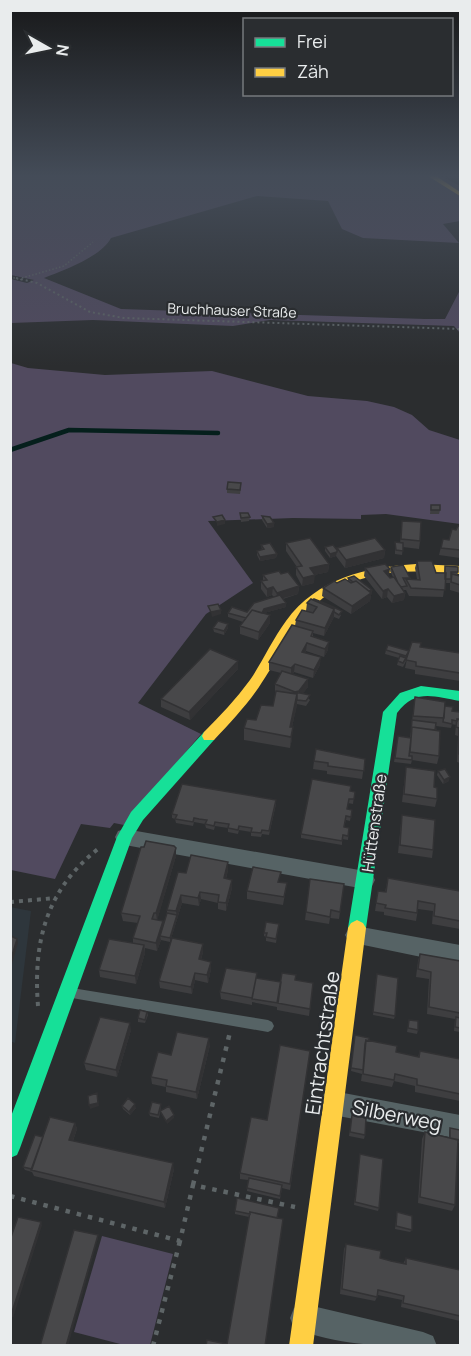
<svg xmlns="http://www.w3.org/2000/svg" width="471" height="1356" viewBox="0 0 471 1356" font-family="Manrope,sans-serif">
	<style>
		.built { fill: #2e363c }
		.green { fill: #514a5f }
		.lines { fill: none; stroke-linecap: round; stroke-linejoin: round }
		.stream { stroke: #051f1c; stroke-width: 4.5 }
		.path-far3 { stroke: #5e6567; stroke-width: 1.5; stroke-dasharray: 1.5 2; stroke-linecap: butt }
		.path-far2 { stroke: #5e6567; stroke-width: 2; stroke-dasharray: 2 3; stroke-linecap: butt }
		.path-far1 { stroke: #5e6567; stroke-width: 4; stroke-dasharray: 4 5; stroke-linecap: butt }
		.path { stroke: #5e6567; stroke-width: 4.5; stroke-dasharray: 4.5 7; stroke-linecap: butt }
		.lane { fill: #566365; fill-rule: evenodd }
		.street { fill: #566365; fill-rule: evenodd }
		.fast { fill: #16e098; fill-rule: evenodd }
		.slow { fill: #ffcf43; fill-rule: evenodd }
		.wall { fill: #3e3e40 }
		.shaded-wall { fill: #323234 }
		.building { fill: #48484a; stroke: #323234; stroke-width: 1.5 }
		.labels { text-anchor: middle; dominant-baseline: central; stroke-width: 4.5; stroke-linejoin: round; paint-order: stroke }
		.far-street-label { font-size: 14px; fill: #e9eced; stroke: #2a2d30 }
		.street-label { font-size: 16px; fill: #e9eced; stroke: #2a2d30 }
		.near-street-label { font-size: 20px; fill: #e9eced; stroke: #2a2d30 }
	</style>
	<rect width="100%" height="100%" fill="#2b2d2f"/>
	<path class="built" d="M10,907L31,911L15,1043L10,1041Z"/>
	<path class="green" d="M11,176H441L460,186V221L443,224L459,243L363,238L342,229L328,201L257,196L111,238C101,257 64,270 44,278L121,309L425,319H445L460,290V333L454,326L270,320L233,326L93,320L11,323V279L27,283L34,280L11,275Z
		M11,363L28,368L105,375L212,371L308,396L367,401L394,407L412,415L429,430L460,440V524L386,514L361,515V519L293,518L208,521L253,583L206,614L138,703L201,734L124,825L114,823L110,828L81,824L55,879L11,870Z
		M102,1236L173,1254L150,1345H124L74,1332Z"/>
	<g class="lines">
		<path class="stream" d="M10,450L69,430L218,433"/>
		<path class="path-far3" d="M10,277L23,280
			M22,278L64,266L93,242"/>
		<path class="path-far2" d="M16,278L37,283L90,312L124,318L460,329"/>
		<path class="path-far1" d="M10,902L56,898
			M38,1006C33,942 46,890 98,849"/>
		<path class="path" d="M193,1185L230,1032
			M10,1196L180,1241L193,1185L295,1207
			M153,1346L180,1241"/>
		<path class="lane" d="M72,988L268,1020L272,1022L274,1026L272,1030L268,1032L72,998L68,997L66,993L68,989Z"/>
		<path class="street" d="M125,829L365,871L372,874L375,880L372,886L365,889L125,845L118,843L115,837L118,831Z
			M356,926L460,945V965L349,942L345,935L349,928Z
			M333,1091L460,1115V1139L333,1115L324,1112L321,1103L324,1094Z
			M304,1304L423,1332L433,1336L437,1346C388,1346 341,1347 294,1328L290,1318L294,1308Z"/>
		<path class="fast" d="M421,686L460,691V701C434,697 416,688 397,713L366,928L363,933L357,936L351,933L348,928L383,712L400,693Z
			M209,731L214,732L216,736L214,740L143,820L132,838L20,1148L17,1155L10,1158V1119L117,837L131,812L204,732Z"/>
		<path class="slow" d="M428,176H436L460,192V196Z
			M416,564L460,566V574C431,572 402,569 373,576C304,591 294,636 259,687C246,706 230,723 214,740H204L202,736L204,732C220,716 236,699 250,680C263,661 272,640 286,621C317,578 367,567 416,564Z
			M357,920L363,923L366,928L313,1346H289L348,928L351,923Z"/>
	</g>
	<path class="wall" d="M241,487L240,494L227,493V489Z
		M431,505L440,510L439,514H430Z
		M240,513L250,517L249,521L241,522Z
		M262,516L274,527L267,528L262,520Z
		M402,521L420,541L419,549L403,547L402,555L395,554V542L400,543Z
		M460,526V558L439,555L443,539L449,540L456,530Z
		M286,543L329,564L328,572L314,575V583L302,586L296,575V567H297L286,551Z
		M261,545L277,554L276,558L260,561L257,555V551L262,550Z
		M325,547L337,550V548L385,550L384,558L345,568L336,556L330,558L325,551Z
		M417,561L436,573H444L445,566L458,572L457,576H460V593L450,590V583H445L443,597L409,596L406,590H403L405,593L404,600L392,603L387,597L382,599L364,576L365,568L389,577L390,578L393,577L390,571L391,567L410,578V579H417L415,568Z
		M281,574L299,586L298,594L283,599L286,607L264,613L270,623L258,640L240,634V626L243,622L228,617V613L247,612L274,597L272,595L267,597L261,589V581H263V575Z
		M348,578L372,590L370,601L351,614L322,596L323,588L337,583L348,581Z
		M311,599L341,615L339,619L334,617L324,636L313,633V637L328,650L324,657L306,651L305,653L320,665L313,678L294,672L293,674L308,679V687L303,693L310,700L306,706L297,704L292,727V739L290,748L244,740V728L256,720L273,706L276,692H275V684L281,673L269,670V662L295,626L296,620L306,611L307,603Z
		M213,628H228L224,635L214,632Z
		M420,647L460,653V681L415,674V670L405,668L407,659L403,667L397,665L399,658L385,654L386,650H409Z
		M238,661V669L190,720L161,707V699Z
		M415,697L445,706L452,711L460,720V763L457,762L458,736L455,735L456,725L452,724L451,728L436,726L439,756L437,764L412,760L411,764L394,762L398,736L410,738Z
		M365,759L362,779L327,774V771L313,769L314,761Z
		M406,767L434,787L437,799L435,807L402,802Z
		M438,771L449,781L443,784L437,775Z
		M350,791L354,796L353,804L348,803L347,809L352,810L350,821L346,820L344,827L349,828L348,840L342,839V845L301,838V834Z
		M276,804L269,835L262,834L261,837L251,836V832L239,830L238,834L228,832V828L215,826L214,830L206,828L205,824L194,822L193,826L176,823L175,819L172,818V814Z
		M402,815L433,850L432,858L398,853L401,823Z
		M176,856L157,920L164,925L167,913V910L186,873L228,870L226,879L232,880V888L226,911L218,909V903L201,899L199,906L182,903L170,942L161,940L157,951L145,948V953L136,984L100,977L99,970L133,943V938L138,923L123,921L121,913Z
		M388,878L460,891V929L432,924L433,911L418,909L416,921L384,915V912L375,911L378,891L385,892Z
		M310,879L344,884L339,919L330,918L329,924L305,920Z
		M280,882L287,883L283,905L247,899V891Z
		M278,928L276,943L266,941V937L264,936V933Z
		M203,952L201,960L211,962V969L208,983L195,980L192,994L160,988L159,981Z
		M420,954L460,961V1032L454,1031L455,1019L427,1014L429,979L416,977L418,961Z
		M296,975V980L313,983L309,1016L277,1010V1007L252,1002V1005L221,999L220,992L256,978L281,982Z
		M376,978L395,1016L394,1019L373,1015Z
		M147,1012L148,1015L145,1023L138,1022V1018Z
		M409,1020L418,1030L417,1034L407,1032Z
		M131,1030L117,1077L86,1070L84,1063Z
		M355,1035L396,1052L418,1057L420,1051L460,1059V1101L415,1092V1086L394,1081L392,1087L361,1081L362,1074L351,1071Z
		M210,1045L197,1099L166,1092V1087L152,1084L151,1077L171,1055Z
		M310,1051L290,1190L282,1188L280,1199L247,1191L248,1180L240,1179V1173L267,1120Z
		M161,1104V1107L159,1118L150,1116L149,1113Z
		M122,1106L136,1108L130,1115L123,1109Z
		M352,1115L365,1135L364,1139L349,1136Z
		M75,1123L77,1129L73,1141L174,1169L165,1208L34,1176L32,1172L25,1170L23,1167L43,1137Z
		M450,1128L460,1130V1143H458L455,1205L452,1211L418,1203L422,1139L425,1132L449,1138V1132Z
		M360,1154L379,1208L378,1211L354,1205Z
		M279,1208L227,1344L249,1217L235,1214V1211Z
		M397,1212L412,1230L410,1232L395,1229Z
		M346,1244L380,1258L403,1264L406,1258L460,1270V1321L401,1307L402,1300L378,1295L375,1301L340,1294L344,1249Z"/>
	<path class="shaded-wall" d="M225,520V524L217,526V522Z
		M274,523V527L267,528V524Z
		M385,550L384,558L345,568L346,560Z
		M337,552L336,556L330,558V554Z
		M277,554L276,558L260,561V557Z
		M329,564L328,572L309,576L310,568Z
		M390,569L389,577L384,571Z
		M315,575L314,583L302,586L303,578Z
		M299,586L298,594L276,600L277,593Z
		M273,587L272,595L267,597V589Z
		M388,589L387,597L382,599L383,591Z
		M372,590L370,601L351,614L352,606L365,593Z
		M405,593L404,600L392,603L394,596Z
		M286,603V607L264,613L259,616L264,609Z
		M334,609V617L324,636L325,628Z
		M221,610V614L212,617L211,612Z
		M270,615V623L258,640L259,632Z
		M228,624V628L224,635V631Z
		M329,642L328,650L324,657L325,649Z
		M307,643L306,651L301,660L302,652Z
		M321,657L320,665L313,678L314,670Z
		M238,661V669L190,720L189,712Z
		M295,664L294,672L291,676V668Z
		M308,679V687L299,699V691Z
		M297,694V706L289,739L290,727Z
		M293,727L292,739L290,748L291,737Z
		M450,777L449,781L443,784L444,780Z
		M176,848V856L157,921L156,913Z
		M228,862V870L224,886V878Z
		M232,880V888L226,911V903Z
		M200,892L201,899L199,906L198,898Z
		M181,895L182,903L177,919L176,911Z
		M177,915V919L170,942V938Z
		M163,921L164,929L160,936L161,940L157,951L156,943Z
		M17,939L18,943L10,971V962Z
		M203,944V952L199,967V959Z
		M144,945L145,953L136,984L135,976Z
		M211,962V969L208,983L207,975Z
		M195,973V980L192,994L191,987Z
		M130,1023L131,1030L117,1077L116,1070Z
		M209,1038L210,1045L197,1099L196,1092Z
		M97,1093L99,1106L90,1109L89,1105Z
		M135,1104L136,1108L130,1115L129,1112Z
		M174,1115V1118L167,1124L166,1121Z
		M75,1123L77,1129L71,1146L69,1140Z
		M173,1163L174,1169L165,1208L164,1202Z
		M41,1222L42,1225L13,1318L11,1315Z
		M98,1235V1238L68,1346H66Z"/>
	<path class="building" d="M228,482L241,483L240,490L227,489Z
		M431,505H440V510H431Z
		M240,513H248L250,517L241,518Z
		M222,515L225,520L217,522L213,517Z
		M262,516L270,517L274,523L267,524Z
		M402,521L421,522L420,541L401,539Z
		M458,526H460V550L441,548L443,539L449,540L452,529L456,530Z
		M310,538L329,564L310,568L315,575L303,578L296,567L302,566L286,543Z
		M375,538L385,550L346,560L337,548Z
		M395,542L403,543V551L396,550Z
		M270,543L277,554L260,557L257,551L264,549L261,545Z
		M333,545L337,550V552L330,554L325,547Z
		M417,561H432L436,573H446L445,590L411,588L406,579L420,580Z
		M385,564L390,569L384,571L390,578L394,577L405,593L394,596L388,589L383,591L365,568Z
		M403,565L410,578H403L407,586L401,587L398,583L391,567Z
		M445,566L458,567V572H451V579H445Z
		M279,571L281,574L288,572L299,586L277,593L273,587L267,589L261,581L267,580L263,575Z
		M452,574L460,576V585L451,582Z
		M354,576L372,590L369,591L356,581L353,582L348,578Z
		M345,579L351,583L356,581L371,593L352,606L323,588L334,581L337,583Z
		M280,595L286,603L264,609L262,613L252,610L246,618L228,613L232,607L247,612L254,603Z
		M311,599L334,609L325,628L296,620L302,610L313,613L317,607L307,603Z
		M314,599L329,605L342,611L339,615L334,612V609L313,600Z
		M218,604L221,610L211,612L208,606Z
		M252,610L270,615L259,632L240,626Z
		M218,621L228,624L224,631L213,628Z
		M292,625L313,631L311,636L329,642L325,649L307,643L302,652L321,657L314,670L295,664L291,668L269,662Z
		M412,642L421,643L420,647L460,653V673L416,666V662L406,660Z
		M388,645L409,651L406,656L386,650Z
		M210,649L238,661L189,712L161,699Z
		M400,656L406,658L403,663L398,661Z
		M282,671L308,679L299,691L295,692L275,684Z
		M276,691L297,694L290,727H293L291,737L244,728L247,719L256,720L261,705L273,706Z
		M289,693H300L310,695L306,701L297,700V694Z
		M415,697L445,702L444,718L413,716Z
		M445,706L453,707L452,711L460,712V719H457V721L452,720V724L443,722Z
		M457,719L460,720V755L459,754V728L456,727Z
		M412,720L436,723L435,730L412,727L411,731Z
		M412,727L440,731L439,756L410,752Z
		M398,736L411,738L409,756H412V760L395,758Z
		M316,749L365,759L364,771L328,766V763L314,761Z
		M406,767L435,771L434,787L437,788V799L404,794Z
		M445,769L450,777L444,780L438,771Z
		M312,779L351,786L350,791L355,792L354,799H349L347,809L352,810L351,817L346,816L344,827L349,828L348,836L343,835L342,841L301,834Z
		M182,784L276,800L269,831L262,830L261,833L251,832L252,828L239,826L238,830L228,828L229,824L215,822L214,826L205,824L207,820L199,819L194,818L193,822L175,819L177,815L172,814Z
		M402,815L435,820L433,850L400,845Z
		M146,841L174,846L176,848L156,913H154L152,919L163,921L156,943L133,938L140,916L121,913L141,847H144Z
		M191,855L228,862L224,878L232,880L226,903L218,902L219,895L200,892L198,898L181,895L176,911L167,910L178,872L186,873Z
		M253,867L281,872L278,882L287,883L284,897L247,891Z
		M388,878L460,891V921L434,916L435,904L418,901L417,913L385,908L386,905L376,903L378,891L386,892Z
		M310,879L344,884L340,912L331,910L330,917L306,912Z
		M167,913L177,915L170,938L160,936Z
		M266,922L279,924L276,939L266,937L267,933H264Z
		M11,936L17,939L10,962V937Z
		M172,938L203,944L199,959L211,962L207,975L195,973L191,987L159,981Z
		M109,939L144,945L135,976L99,970Z
		M420,954L460,961V1013L429,1007L431,972L418,969Z
		M226,968L257,973L252,998L220,992Z
		M282,973L296,975L295,980L313,983L310,1009L277,1003Z
		M377,974L398,978L395,1016L373,1012Z
		M256,978L281,982L278,1003L252,999Z
		M140,1010L147,1012L145,1020L138,1018Z
		M100,1017L130,1023L116,1070L84,1063Z
		M456,1017L460,1018V1028L455,1027Z
		M409,1020L418,1021V1030L408,1028Z
		M177,1032L209,1038L196,1092L166,1086L167,1080L151,1077L158,1052L171,1055Z
		M355,1035L369,1038V1041L366,1040L365,1044L363,1070L351,1068Z
		M366,1040L397,1046L396,1052L419,1057L420,1051L460,1059V1094L417,1085V1079L395,1074L394,1080L363,1074Z
		M280,1045L310,1051L290,1184L240,1173L251,1117L267,1120Z
		M97,1093L98,1103L89,1105L88,1096Z
		M128,1098L135,1104L129,1112L122,1106Z
		M152,1102L161,1104L158,1115L149,1113Z
		M169,1106L174,1115L166,1121L160,1111Z
		M352,1115L366,1118L365,1135L350,1132Z
		M50,1117L75,1123L69,1140L173,1163L164,1202L31,1170Z
		M450,1128L460,1130V1140L450,1138Z
		M425,1132L458,1140L455,1205L420,1197Z
		M35,1135L43,1137L32,1169L23,1167Z
		M360,1154L383,1159L379,1208L355,1202Z
		M249,1178L282,1185L280,1196L247,1188Z
		M237,1198L279,1208L277,1218L250,1212V1214L235,1211Z
		M250,1212L283,1219L265,1346H206L207,1340L227,1344Z
		M397,1212L412,1216V1230L396,1226Z
		M18,1217L41,1222L11,1315H10V1240Z
		M74,1230L98,1235L66,1346H40Z
		M346,1244L381,1251L380,1258L391,1261L406,1264V1258L460,1270V1316L403,1303L404,1296L378,1290L377,1297L342,1289Z"/>
	<linearGradient id="sky" x2="0" y2="1"><stop stop-color="#18191a"/><stop offset="0.48" stop-color="#444c58"/><stop offset="1" stop-color="#444c58" stop-opacity="0"/></linearGradient>
	<rect width="471" height="366" fill="url(#sky)"/>
	<g class="labels">
		<g class="far-street-label">
			<text transform="translate(232 310) rotate(2)">Bruchhauser Straße</text>
		</g>
		<g class="street-label">
			<text transform="translate(374 823) rotate(-82)">Hüttenstraße</text>
		</g>
		<g class="near-street-label">
			<text transform="translate(322 1043) rotate(-82)">Eintrachtstraße</text>
			<text transform="translate(397 1115) rotate(11)">Silberweg</text>
		</g>
	</g>
	<rect width="471" height="1356" fill="none" stroke="#e9eced" stroke-width="24"/>
	<rect x="243" y="18" width="210" height="78" fill="#2a2d30" stroke="#76797c" stroke-width="1.5"/>
	<rect x="255" y="38" width="30" height="9" fill="#16e098" stroke="#76797c" stroke-width="1.5"/>
	<text x="297" y="48" font-size="18" fill="#e9eced">Frei</text>
	<rect x="255" y="68" width="30" height="9" fill="#ffcf43" stroke="#76797c" stroke-width="1.5"/>
	<text x="297" y="78" font-size="18" fill="#e9eced">Zäh</text>
	<g transform="translate(48 48) rotate(99)" stroke="#2a2d30" stroke-width="4.5" paint-order="stroke">
	<path d="M0-4.5L10 22L0 15L-10 22Z" fill="#e9eced"/>
	<text y="-9" font-size="16" font-weight="bold" text-anchor="middle" fill="#e9eced">N</text>
	</g>
</svg>
